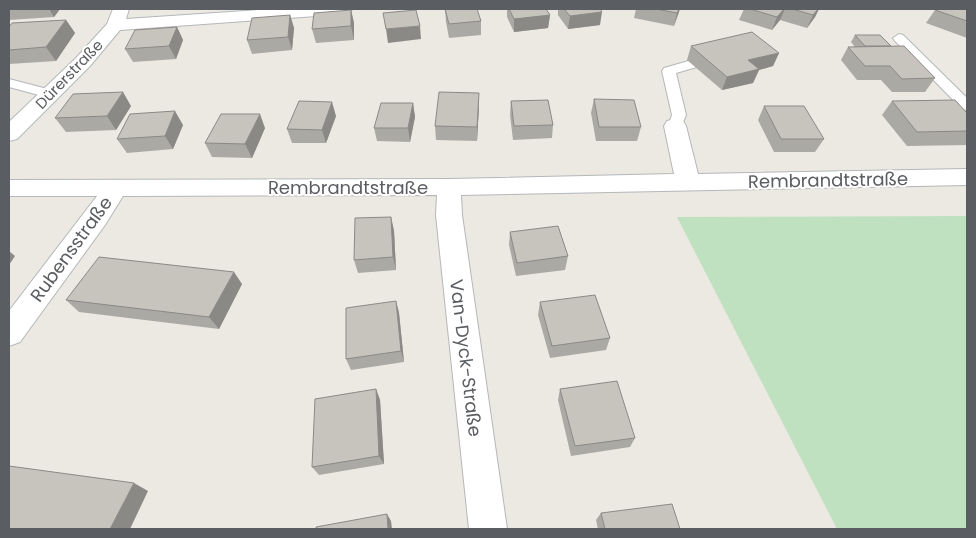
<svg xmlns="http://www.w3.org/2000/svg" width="976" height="538" viewBox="0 0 976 538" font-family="Poppins,sans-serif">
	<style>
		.green { fill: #c0e1c0 }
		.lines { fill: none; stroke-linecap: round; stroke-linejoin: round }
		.service-casing { stroke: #b4b7bb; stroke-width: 2 }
		.minor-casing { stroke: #b4b7bb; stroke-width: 2 }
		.service { fill: #fff; fill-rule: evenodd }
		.minor { fill: #fff; fill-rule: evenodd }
		.wall { fill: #aba9a3 }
		.shaded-wall { fill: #8b8985 }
		.building { fill: #c7c4be; stroke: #8b8985 }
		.labels { text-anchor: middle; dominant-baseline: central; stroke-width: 4; stroke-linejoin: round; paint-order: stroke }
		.far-street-label { font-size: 15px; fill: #5a5d61; stroke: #fff }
		.street-label { font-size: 18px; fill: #5a5d61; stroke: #fff }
	</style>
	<rect width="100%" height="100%" fill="#ebe9e1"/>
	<path class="green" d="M967,216V529H837L677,217Z"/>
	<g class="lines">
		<g class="service-casing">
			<path id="service" d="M899,34L903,35L967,98V110L962,109L895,41L893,38Z
				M692,60L697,61L699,64L697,67L676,73L686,115L680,129H670L668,126L672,115L662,71L664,68Z
				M9,79L55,91L57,94L50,98L9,87Z"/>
		</g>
		<g class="minor-casing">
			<path id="minor" d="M113,9H129L126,19L274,9H352L350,13L344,14L120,30L90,66L17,139L9,141V122L76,58L107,24Z
				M675,119L683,121L686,126L698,174L967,169V185L461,195L462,215L507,529H469L436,215L437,195L123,196L105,225L20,342L9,346V311L97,196H9V180L449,179L674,174L664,126L667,121Z"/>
		</g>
		<use href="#service" class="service"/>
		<use href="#minor" class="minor"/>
	</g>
	<path class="wall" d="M9,9H60L54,17L9,20Z
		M445,9L481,21V35L449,38L446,22Z
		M507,9H546L550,15L548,28L514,32L507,17Z
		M558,9H600V25L568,29L558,15Z
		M636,9H680L674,26L634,18Z
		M744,9H819L815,17L807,28L780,20L772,30L739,20Z
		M967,9V38L926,23L935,10Z
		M351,10L354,23V40L316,43L312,29Z
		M290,15L294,28L292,50L252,54L247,40Z
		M66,20L75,33L56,61L9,64V27Z
		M177,27L183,40L176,59L133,62L125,49Z
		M855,35L891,46L935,78L925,92H892L881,80H857L841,60L848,47H855L851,42Z
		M691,46L779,53L773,66L759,70L753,83L722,90L687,60Z
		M594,99L641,127L637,141H596L591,113Z
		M511,101L553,125L552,138L513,140L510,115Z
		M892,101L967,113V145L907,146L882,115Z
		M413,103L415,117L410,142L377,141L374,128Z
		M131,106L116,130L66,132L55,118Z
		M479,106L477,141L436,140L435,126Z
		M764,106L824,139L815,152H774L758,120Z
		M336,116L326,143H292L287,129Z
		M183,125L173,149L127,153L117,139Z
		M265,128L252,158L212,157L205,143Z
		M391,217L394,231L396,270L358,273L354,260Z
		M510,232L568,256L565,270L516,276L509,245Z
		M242,284L219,329L79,312L66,300Z
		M396,301L399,313L404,362L351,370L346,359Z
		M540,302L610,338L606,350L550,358L538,315Z
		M376,389L380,400L384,464L319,475L312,467Z
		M560,389L635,438L630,447L571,456L558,400Z
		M601,513L680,529H598L596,520Z"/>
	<path class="shaded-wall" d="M49,9H60L54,17Z
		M679,9H680L674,26L677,13Z
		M784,9H785L780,20L772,30L777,17Z
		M818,9H819L815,17L807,28L813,15Z
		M351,10L354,23V40L351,26Z
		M602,12L600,25L568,29L570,16Z
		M290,15L294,28L292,50L288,37Z
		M550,15L548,28L514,32V19Z
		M66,20L75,33L56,61L46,47Z
		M420,26L421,39L388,43L386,29Z
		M177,27L183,40L176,59L169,46Z
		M779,53L773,66L759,70L753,83L722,90L727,77L748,60Z
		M123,92L131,106L116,130L107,116Z
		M479,93V106L477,141V127Z
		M332,102L336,116L326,143L322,130Z
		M413,103L415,117L410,142L408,128Z
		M175,111L183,125L173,149L165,136Z
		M260,114L265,128L252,158L245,144Z
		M391,217L394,231L396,270L393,257Z
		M9,251L15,256L9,265Z
		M234,272L242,284L219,329L209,317Z
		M396,301L399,313L404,362L401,351Z
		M376,389L380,400L384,464L379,456Z
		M134,483L148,491L130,529H110Z
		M387,514L391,521L392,529H388Z"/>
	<path class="building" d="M445,9H477L481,21L449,24Z
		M509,9H546L550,15L514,19Z
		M564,9H600L602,12L570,16Z
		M656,9H679L677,13Z
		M750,9H784L777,17Z
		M792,9H818L813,15Z
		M936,9H967V21L935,10Z
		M351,10V26L312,29L314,13Z
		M416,10L420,26L386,29L383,13Z
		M290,15L288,37L247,40L252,18Z
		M66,20L46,47L9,50V27L12,23Z
		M177,27L169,46L125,49L135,30Z
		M752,32L779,53L748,60L759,69L727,77L691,46Z
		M855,35H880L891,46H865Z
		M904,46L935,78L902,79L890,66H865L848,47Z
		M123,92L107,116L55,118L73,94Z
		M439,92L479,93L477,127L435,126Z
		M594,99L634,100L641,127H599Z
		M548,100L553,125L514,126L511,101Z
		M955,100L967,113V131L917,132L892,101Z
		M299,101L332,102L322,130L287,129Z
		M381,103H413L408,128H374Z
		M764,106H804L824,139H781Z
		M175,111L165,136L117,139L130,114Z
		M221,114H260L245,144L205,143Z
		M391,217L393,257L354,260L355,218Z
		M558,226L568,256L517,263L510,232Z
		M99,257L234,272L209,317L66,300Z
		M595,295L610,338L552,346L540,302Z
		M396,301L401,351L346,359V308Z
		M617,381L635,438L575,446L560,389Z
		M376,389L379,456L312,467L315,399Z
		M9,466L134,483L110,529H9Z
		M672,504L680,529H605L601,513Z
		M387,514L388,529H316V527Z"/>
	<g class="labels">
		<g class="far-street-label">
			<text transform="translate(69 74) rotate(-46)">Dürerstraße</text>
		</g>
		<g class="street-label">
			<text transform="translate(828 180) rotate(-1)">Rembrandtstraße</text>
			<text x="348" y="187">Rembrandtstraße</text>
			<text transform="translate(71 249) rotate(-54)">Rubensstraße</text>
			<text transform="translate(466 358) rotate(83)">Van-Dyck-Straße</text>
		</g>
	</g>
	<rect width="976" height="538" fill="none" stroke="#5a5d61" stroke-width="20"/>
</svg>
